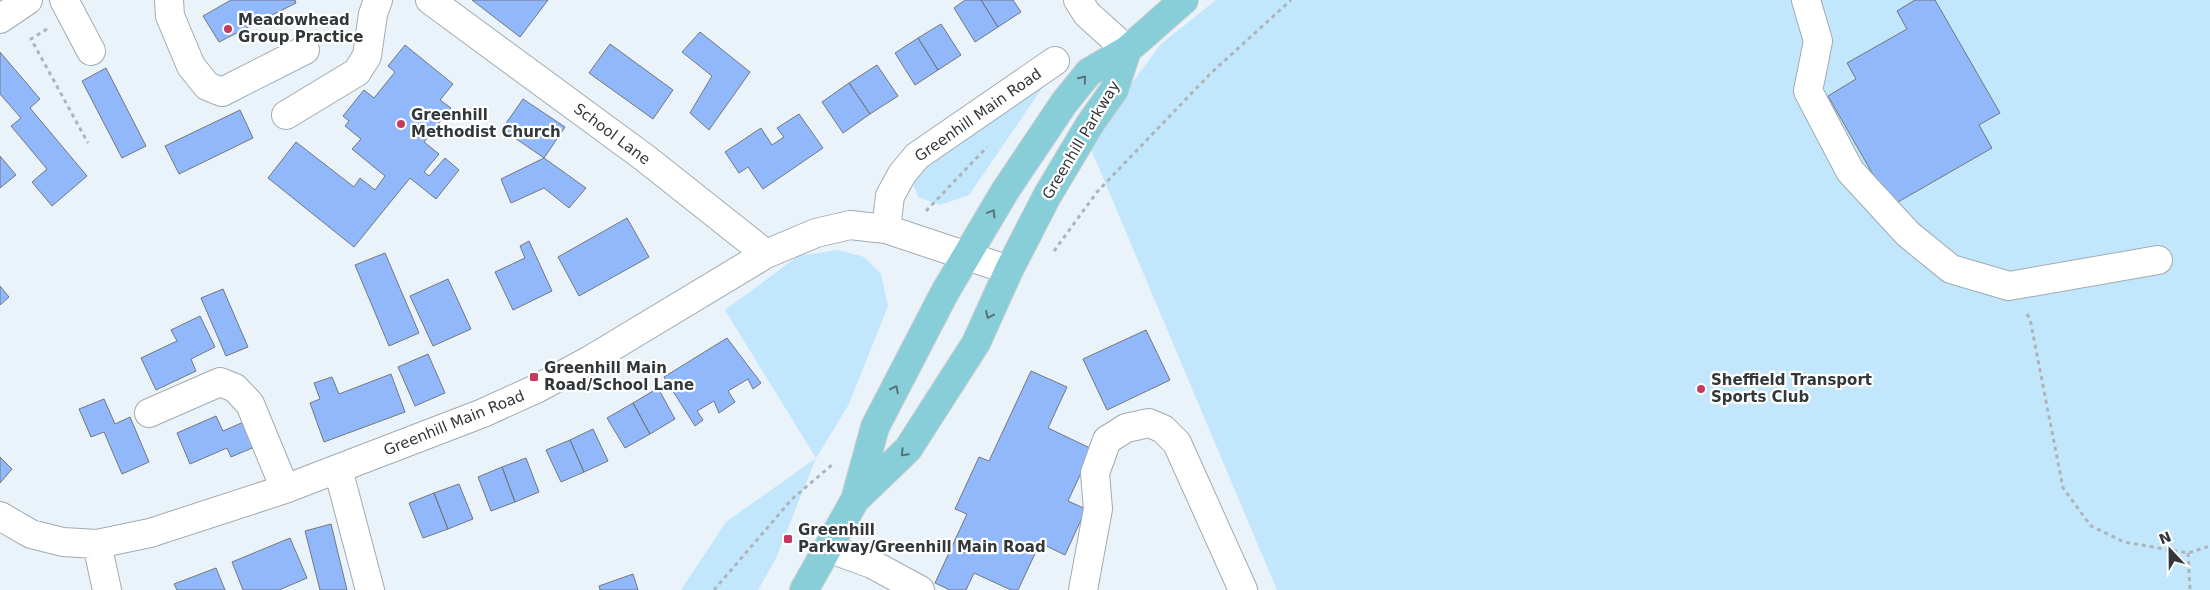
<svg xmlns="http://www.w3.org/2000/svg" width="2210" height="590" viewBox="0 0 2210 590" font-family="'DejaVu Sans',sans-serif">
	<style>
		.green { fill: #c2e6fc }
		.building { fill: #92b8fc; stroke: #72777e }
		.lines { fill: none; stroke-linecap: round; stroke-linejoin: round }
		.minor-casing { stroke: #a2abb0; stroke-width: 30 }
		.major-casing { stroke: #cecfcf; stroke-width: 30 }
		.path { stroke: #aeb5ba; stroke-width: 3; stroke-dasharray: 4 4; stroke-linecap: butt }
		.minor { stroke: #fff; stroke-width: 28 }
		.major { stroke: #87ced8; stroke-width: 28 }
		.oneway { stroke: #557379 }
		.poi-dot { fill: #c8395f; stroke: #fff; stroke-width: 2 }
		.labels { text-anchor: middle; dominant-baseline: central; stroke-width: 4.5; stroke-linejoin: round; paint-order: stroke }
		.poi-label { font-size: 15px; font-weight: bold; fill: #333739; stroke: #fff; text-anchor: start }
		.street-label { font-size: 15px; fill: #333739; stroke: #fff }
	</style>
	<rect width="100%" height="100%" fill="#eaf3f9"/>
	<path class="green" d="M1216,0H2210V590H1277L1088,142L1161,44Z
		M1045,84L969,195L940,205L918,197L914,186V170Z
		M838,250L864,257L881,274L888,306L849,404L816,458L776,558L758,590H681L726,522L816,458L725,310L798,256Z"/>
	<path class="building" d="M231,0H295L296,3L219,42L203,16Z
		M472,0H548L520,37Z
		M965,0H981L998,27L975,42L954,8Z
		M981,0H1013L1021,12L998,27Z
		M1915,0H1935L2000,113L1979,125L1992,148L1891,206L1828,96L1856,79L1847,63L1907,29L1897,11Z
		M941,24L961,55L938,70L918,38Z
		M700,32L750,72L709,130L690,113L712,76L682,52Z
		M918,38L938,70L915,85L895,53Z
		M610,44L673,90L653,119L589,73Z
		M405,45L453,84L440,100L451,108L424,142L439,154L424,172L429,176L445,158L459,170L436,199L410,178L354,247L268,178L296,142L354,187L360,178L375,190L385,176L352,149L361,139L345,126L349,121L343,116L364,90L374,98L395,72L388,66Z
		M0,52L40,99L30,108L87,176L52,206L32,182L47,169L11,126L21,118L0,94Z
		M877,65L898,96L870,114L849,83Z
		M106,68L146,146L122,158L82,81Z
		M849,83L870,114L843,133L822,102Z
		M523,99L565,127L544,158L502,129Z
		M240,110L253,138L179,174L165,146Z
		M799,114L823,148L763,189L748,167L739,173L725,152L761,128L772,145L784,137L777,128Z
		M0,156L16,175L0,188Z
		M544,158L586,188L569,208L544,188L511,203L501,179Z
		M627,218L649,257L579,296L558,257Z
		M529,241L552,291L513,310L495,272L525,258L520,246Z
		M385,253L419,333L389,346L355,265Z
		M448,279L471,329L433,346L410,296Z
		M0,286L9,297L0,305Z
		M223,289L248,347L226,356L201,298Z
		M200,316L215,347L191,359L196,371L156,390L141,358L177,341L171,330Z
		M1146,330L1170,380L1107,410L1083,359Z
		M727,338L761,383L753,389L748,379L728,391L735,402L719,413L714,401L697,411L703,420L695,426L664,377Z
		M428,354L445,393L415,406L398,367Z
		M1031,371L1067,387L1048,428L1092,449L1068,501L1086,509L1065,555L1040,543L1018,590H1011L974,573L966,590H950L935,583L967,514L955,509L979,457L989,461Z
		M391,374L405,412L324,442L310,403L320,399L314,383L332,377L339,394Z
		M658,388L675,419L650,434L633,403Z
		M104,399L115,424L130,417L149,462L122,474L104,432L91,437L79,409Z
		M633,403L650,434L625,448L607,418Z
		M216,416L223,431L246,421L257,446L231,457L227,448L190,464L177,433Z
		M593,429L608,461L584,472L570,440Z
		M570,440L584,472L561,482L546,450Z
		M0,457L12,469L0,483Z
		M526,458L539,492L515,502L502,467Z
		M502,467L515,502L491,511L478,477Z
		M459,484L473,519L448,529L434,493Z
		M434,493L448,529L423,538L409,503Z
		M331,524L347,590H320L305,531Z
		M290,538L307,578L279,590H243L232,562Z
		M216,568L225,590H177L174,584Z
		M633,574L638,590H600L599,586Z"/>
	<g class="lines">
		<g class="minor-casing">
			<path id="minor" d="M64,0L91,51
				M169,0L170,16L191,66L207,86L222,92L305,50
				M430,0L645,158L766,254
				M1078,0L1087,14L1127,50
				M1806,0L1818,41L1808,91L1850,171L1908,234L1951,269L2009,286L2158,260
				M0,19L28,0
				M286,115L357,72L367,56L373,14L378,0
				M886,229L890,196L902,174L917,156L1055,61
				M149,413L220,382L235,388L250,404L285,489
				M338,469L370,590
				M0,516L31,534L63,542L97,544L150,533L285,489L483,413L538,388L590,360L766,254L816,233L850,225L886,229L1009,270
				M97,544L107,590
				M828,548L872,564L920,590
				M1083,590L1098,509L1095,473L1107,440L1126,428L1149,423L1163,429L1177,443L1243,590"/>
		</g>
		<g class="major-casing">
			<path id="major" d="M855,500L908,449L976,343L1009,270L1047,196L1090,124L1114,90L1127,50
				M804,590L855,500L875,427L945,292L1005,191L1064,103L1089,72L1127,50L1184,0"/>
		</g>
		<path class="path" d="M47,29L31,39L88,143
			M926,211L987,147
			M1054,251L1097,192L1210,74L1291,0
			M2027,314L2030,319L2063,488L2091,526L2124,542L2188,553L2210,546
			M2188,553L2190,590
			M714,590L792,499L833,464"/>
		<use href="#minor" class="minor"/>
		<use href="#major" class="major"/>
	</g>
	<defs><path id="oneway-chevron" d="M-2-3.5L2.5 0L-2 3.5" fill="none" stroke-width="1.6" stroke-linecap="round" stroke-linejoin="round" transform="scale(1.25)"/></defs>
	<g class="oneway">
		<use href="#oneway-chevron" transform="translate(1083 79) rotate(-51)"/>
		<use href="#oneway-chevron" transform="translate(992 213) rotate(-59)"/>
		<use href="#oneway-chevron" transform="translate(989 315) rotate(115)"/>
		<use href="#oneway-chevron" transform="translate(895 389) rotate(-63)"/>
		<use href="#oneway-chevron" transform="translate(904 453) rotate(134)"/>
	</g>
	<g class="poi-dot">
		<circle cx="228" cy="29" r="5"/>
		<circle cx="401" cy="124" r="5"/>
		<rect x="529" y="372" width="10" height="10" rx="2.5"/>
		<circle cx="1701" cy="389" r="5"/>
		<rect x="783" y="534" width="10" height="10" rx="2.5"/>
	</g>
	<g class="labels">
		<g class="poi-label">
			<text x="238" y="20">Meadowhead<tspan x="238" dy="17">Group Practice</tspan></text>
			<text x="411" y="115">Greenhill<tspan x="411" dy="17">Methodist Church</tspan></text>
			<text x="544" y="368">Greenhill Main<tspan x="544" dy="17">Road/School Lane</tspan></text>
			<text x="1711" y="380">Sheffield Transport<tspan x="1711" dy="17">Sports Club</tspan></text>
			<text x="798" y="530">Greenhill<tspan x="798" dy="17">Parkway/Greenhill Main Road</tspan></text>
		</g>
		<g class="street-label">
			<text transform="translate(978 115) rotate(-35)">Greenhill Main Road</text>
			<text transform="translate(612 134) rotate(37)">School Lane</text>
			<text transform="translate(1081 140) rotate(-59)">Greenhill Parkway</text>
			<text transform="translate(454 423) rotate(-22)">Greenhill Main Road</text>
		</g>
	</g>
	<g transform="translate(2170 550) rotate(338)" stroke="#ffffff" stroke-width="4" paint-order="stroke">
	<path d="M0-4L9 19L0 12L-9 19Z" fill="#333739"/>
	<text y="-8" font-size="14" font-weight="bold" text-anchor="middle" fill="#333739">N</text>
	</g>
</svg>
